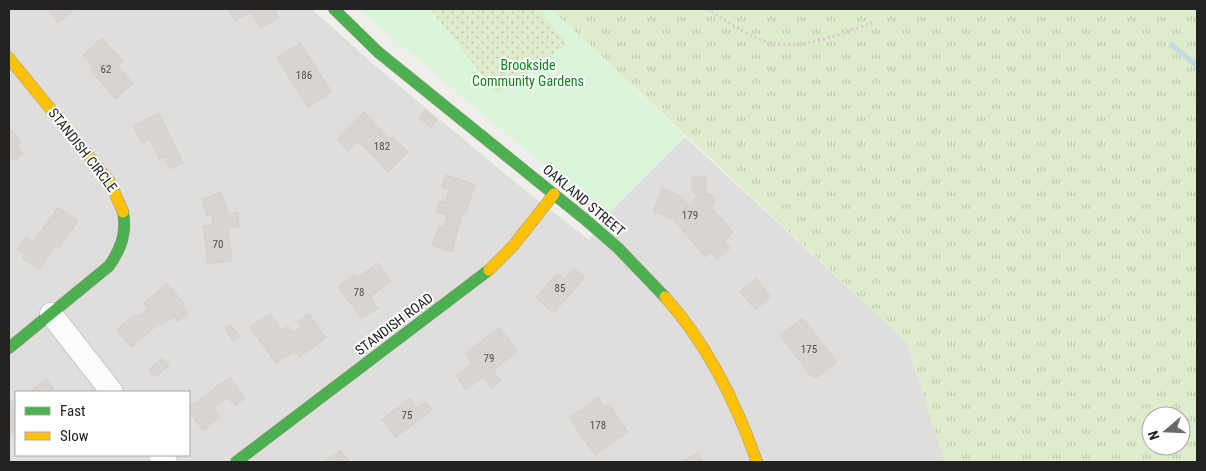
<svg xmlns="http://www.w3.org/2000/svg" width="1206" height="471" viewBox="0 0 1206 471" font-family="'Roboto Condensed',sans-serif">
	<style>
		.residential { fill: #dfdedc; fill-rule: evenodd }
		.grass { fill: url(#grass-tufts); fill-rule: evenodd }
		.park { fill: #daf5da }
		.garden { fill: url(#garden-dots) }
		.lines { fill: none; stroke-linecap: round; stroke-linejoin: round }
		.stream { stroke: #bfdbe3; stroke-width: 5.5 }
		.building { fill: #d7d4d2; stroke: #d3d0cc }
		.street-casing { stroke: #c9c8c7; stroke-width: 24 }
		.fast-casing { stroke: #999a82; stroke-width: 12 }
		.slow-casing { stroke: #999a82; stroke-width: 12 }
		.path { stroke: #dccecd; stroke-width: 3; stroke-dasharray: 2.5 2.5; stroke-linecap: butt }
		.street { stroke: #fdfcfc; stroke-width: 22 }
		.fast { stroke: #4caf50; stroke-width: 11 }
		.slow { stroke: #ffc107; stroke-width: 11 }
		.labels { text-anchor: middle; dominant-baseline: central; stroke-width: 4; stroke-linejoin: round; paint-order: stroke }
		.number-label { font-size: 11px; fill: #4f4e4e }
		.park-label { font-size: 14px; fill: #0c8416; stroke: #fff }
		.street-label { font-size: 14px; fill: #222; stroke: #fff }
	</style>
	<defs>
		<pattern id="grass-tufts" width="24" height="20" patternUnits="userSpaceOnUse" patternTransform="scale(1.25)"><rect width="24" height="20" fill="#ddeccb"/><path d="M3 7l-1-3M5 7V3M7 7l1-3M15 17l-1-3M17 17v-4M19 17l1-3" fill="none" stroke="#bdcaae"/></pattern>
		<pattern id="garden-dots" width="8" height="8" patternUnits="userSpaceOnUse" patternTransform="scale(1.25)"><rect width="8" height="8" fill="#ddeccb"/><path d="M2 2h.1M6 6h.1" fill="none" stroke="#bdcaae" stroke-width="1.8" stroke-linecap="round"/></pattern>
	</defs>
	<rect width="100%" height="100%" fill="#f0eeeb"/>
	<path class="residential" d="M9,9H312L373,64L516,183L589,240L605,217L685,137L906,341L945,462H9ZM16,392H189V455H16Z"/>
	<path class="grass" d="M551,9H1197V462H945L906,341ZM1151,416H1181V446H1151Z"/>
	<path class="park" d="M358,9H551L685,137L605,217Z"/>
	<path class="garden" d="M430,9H539L567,44L497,94Z"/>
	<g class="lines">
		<path class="stream" d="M1172,45L1197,66"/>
	</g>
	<path class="building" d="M48,9H75L58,23Z
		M228,9H274L278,18L260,28L251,12L235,21Z
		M102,38L123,61L118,66L133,83L116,99L90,70L94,67L83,55Z
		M300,43L332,92L308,107L277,58Z
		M425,110L437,120L431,128L419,118Z
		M364,112L390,139L393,137L408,152L388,172L358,141L348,151L337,139Z
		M159,113L183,163L170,169L164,157L159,159L150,139L142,143L133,126Z
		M9,127L21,142L17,146L23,154L14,161L9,154Z
		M446,175L475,185L466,212L463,211L452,252L432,245L439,227L443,228L447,215L436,212L440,201L445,203L449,190L442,187Z
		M692,176L706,177V194L712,195L715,200L711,207L733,232L724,241L730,248L717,260L711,252L705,257L673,219L653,211L662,188L680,196L689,205L699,195L692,192Z
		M221,192L228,214L238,213L239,227L228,228L232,261L208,264L203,226L213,225L211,214L207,216L202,200Z
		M58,207L78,221L59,248L56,246L39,270L22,258L25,254L17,249L26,237L33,242Z
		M378,263L391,281L370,297L378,308L362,319L338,287L355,274L357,278Z
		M574,268L585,277L554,313L536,298L557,273L565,279Z
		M756,278L771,297L755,310L740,291Z
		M167,283L184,303L182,305L188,313L178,322L174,316L162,326L160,323L131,347L117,329L135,315L137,317L148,308L144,303Z
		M270,313L282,331L288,326L293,333L301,327L297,322L309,314L326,338L299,357L294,351L276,363L250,327Z
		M803,318L837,362L816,378L810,375L780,335Z
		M231,325L240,337L234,342L225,329Z
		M499,327L518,351L493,371L501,381L492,388L483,377L466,390L456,376L472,363L465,354Z
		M163,358L169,366L155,377L149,369Z
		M230,377L245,398L235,406L228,397L213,408L220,417L203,430L189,412V407Z
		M46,379L56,392H29Z
		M598,397L605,407L609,404L628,432L595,455L569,418Z
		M16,398V431L9,437V404Z
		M410,398L417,408L426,402L432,410L395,438L382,419Z
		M340,450L350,462H324Z
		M698,453L703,462H680Z"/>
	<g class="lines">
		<g class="street-casing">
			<path id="street" d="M51,314L112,392
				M160,455L166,462"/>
		</g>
		<g class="fast-casing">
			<path id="fast" d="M334,9L378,52L587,221L618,248L665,297
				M9,348L109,266C121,249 127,233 123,212
				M236,462L489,270"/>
		</g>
		<g class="slow-casing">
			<path id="slow" d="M9,58L110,182L123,212
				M489,270L513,246L554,194
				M665,297C708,345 736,402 757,462"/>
		</g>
		<path class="path" d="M707,9C726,20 746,36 768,42C801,52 840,33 872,23"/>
		<use href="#street" class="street"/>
		<use href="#fast" class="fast"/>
		<use href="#slow" class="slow"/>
	</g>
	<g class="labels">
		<g class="number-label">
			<text x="106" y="69">62</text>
			<text x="304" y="75">186</text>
			<text x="382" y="146">182</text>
			<text x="690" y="215">179</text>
			<text x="218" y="244">70</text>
			<text x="560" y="288">85</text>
			<text x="359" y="292">78</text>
			<text x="809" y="349">175</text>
			<text x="489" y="358">79</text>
			<text x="407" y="415">75</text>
			<text x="598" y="425">178</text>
		</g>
		<g class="park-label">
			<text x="528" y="65">Brookside<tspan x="528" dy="16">Community Gardens</tspan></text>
		</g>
		<g class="street-label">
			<text transform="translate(83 150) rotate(52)">STANDISH CIRCLE</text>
			<text transform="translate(584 200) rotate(40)">OAKLAND STREET</text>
			<text transform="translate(394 324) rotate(-37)">STANDISH ROAD</text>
		</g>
	</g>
	<rect width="1206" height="471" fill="none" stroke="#222222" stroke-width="20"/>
	<rect x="15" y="391" width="175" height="65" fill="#ffffff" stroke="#a7a7a7"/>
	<rect x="25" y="407" width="25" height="8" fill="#4caf50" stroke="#a7a7a7"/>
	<text x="60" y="416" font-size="15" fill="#222222">Fast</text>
	<rect x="25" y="432" width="25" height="8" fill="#ffc107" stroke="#a7a7a7"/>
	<text x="60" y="441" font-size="15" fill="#222222">Slow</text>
	<g transform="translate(1166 431) rotate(251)"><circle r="24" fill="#ffffff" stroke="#a7a7a7"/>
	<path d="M0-4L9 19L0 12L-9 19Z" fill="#6a6968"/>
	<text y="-8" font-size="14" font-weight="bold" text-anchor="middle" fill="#222222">N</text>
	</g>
</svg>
